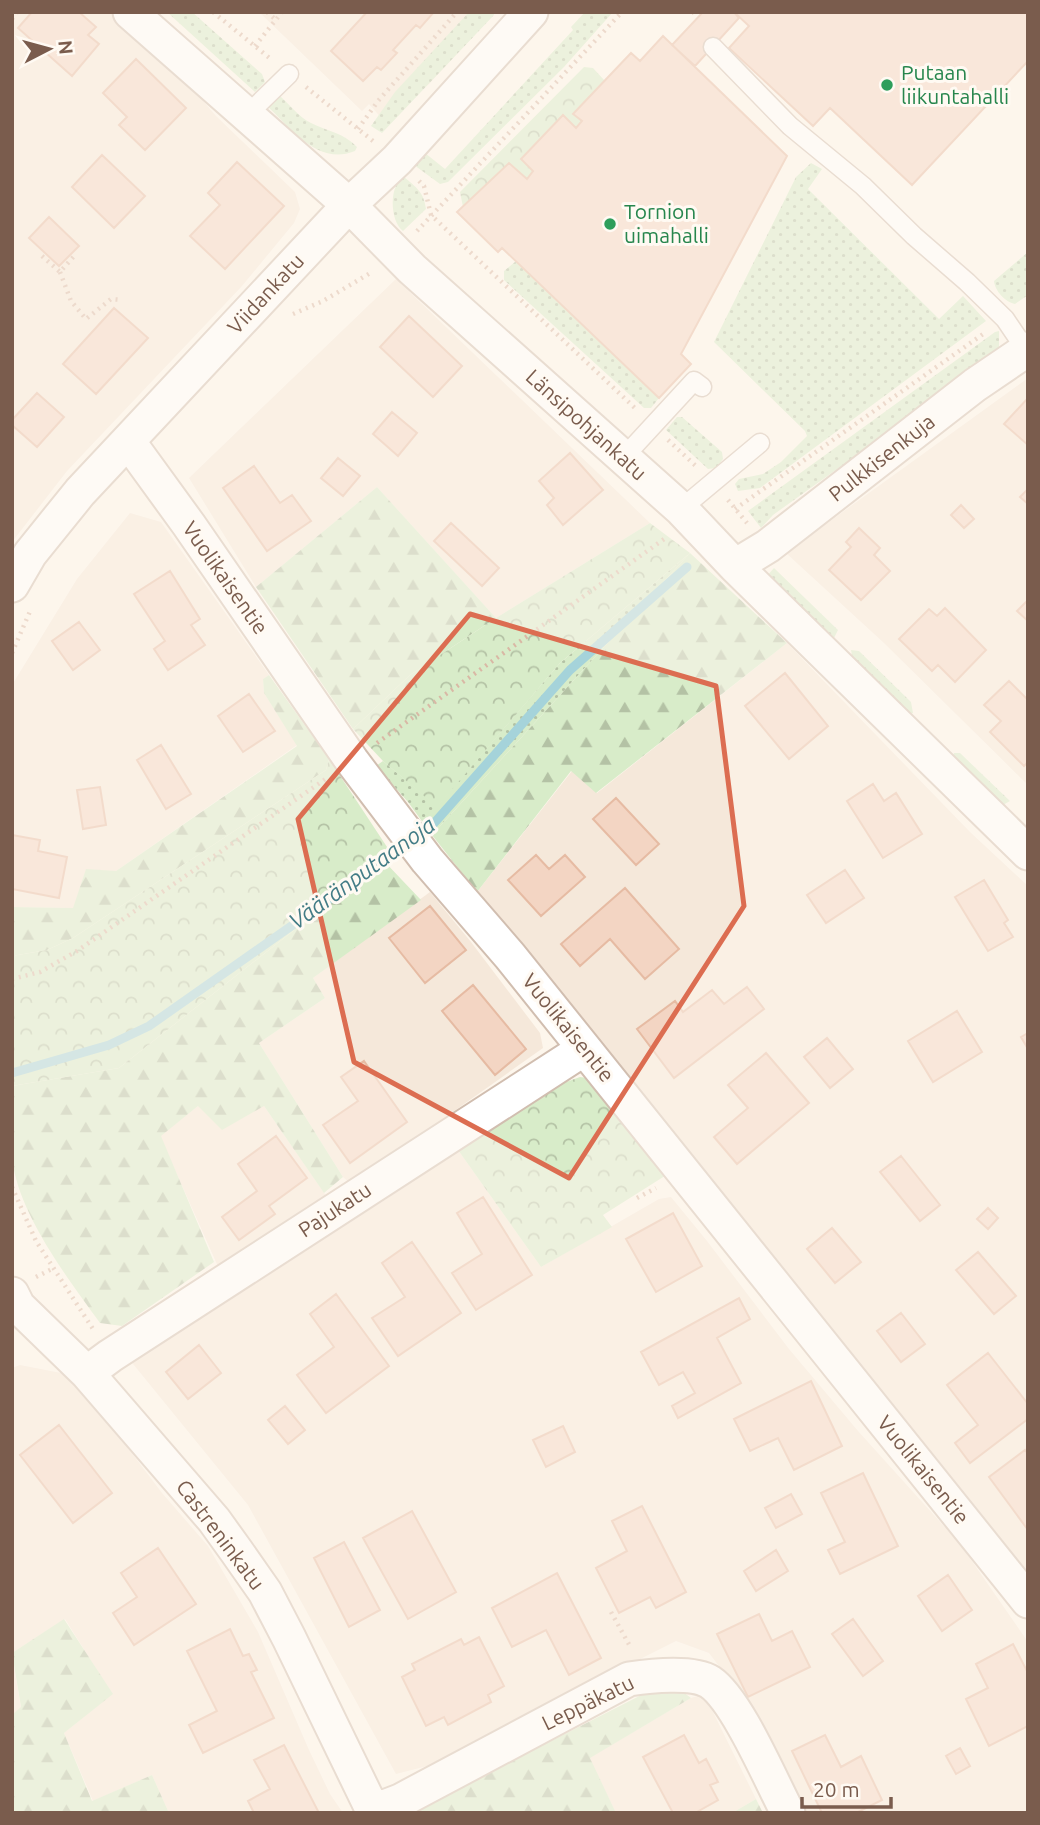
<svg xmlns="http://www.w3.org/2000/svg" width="1040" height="1825" font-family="Ubuntu,sans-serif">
<defs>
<pattern id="grass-dots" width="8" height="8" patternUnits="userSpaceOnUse" patternTransform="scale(1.75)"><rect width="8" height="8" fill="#d8ecc9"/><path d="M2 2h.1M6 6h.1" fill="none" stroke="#b4c2a5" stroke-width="1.8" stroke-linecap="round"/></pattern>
<pattern id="forest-firs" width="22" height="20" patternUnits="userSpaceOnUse" patternTransform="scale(1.75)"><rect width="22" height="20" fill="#d8ecc9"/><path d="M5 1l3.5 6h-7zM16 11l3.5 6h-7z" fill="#b4c2a5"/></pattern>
<pattern id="park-crowns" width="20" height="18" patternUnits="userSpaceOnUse" patternTransform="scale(1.75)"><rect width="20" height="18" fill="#d8ecc9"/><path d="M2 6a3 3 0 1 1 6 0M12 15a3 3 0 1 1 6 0" fill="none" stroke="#b4c2a5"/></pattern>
</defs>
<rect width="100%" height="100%" fill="#fdf6ec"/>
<path fill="#f5e8da" d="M12 12H109L180 74 216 116 295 192 300 209 294 223 242 286 67 471 12 542Z
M259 12H496L429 84 384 121 369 104 362 111Z
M396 279 650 523 496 618 377 487 256 587 189 478Z
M1028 378V785L884 643 786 553Z
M130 513 161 522 269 675 263 679 264 693 297 745 116 871 73 908 12 907V685L77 579Z
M787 643 970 832 1028 886V1582L728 1211 477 892 572 771 597 793Z
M430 892 471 942 540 1033 543 1048 351 1184 343 1177 259 1043 325 998 313 978Z
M198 1106H264L329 1200 220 1271 160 1136Z
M458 1150 541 1267 659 1199 671 1197 707 1241 789 1349 858 1431 960 1544 1028 1642V1813H804L735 1687 709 1653 676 1641 427 1766 396 1774 248 1505 129 1359 385 1200Z
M20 1365 61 1373 96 1406 162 1493 208 1546 258 1632 309 1750 330 1794 343 1813H169L152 1775 93 1801 64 1733 112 1694 65 1619 12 1653V1368Z
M12 1655 21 1708 12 1715Z
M704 1694 756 1799 732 1813H616L589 1758 691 1698Z"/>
<path fill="url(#grass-dots)" d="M167 12H192L262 74 265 82 255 92Z
M469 12H493L494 15 382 133 371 126 395 92Z
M585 12H613L564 67 448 182 440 184 414 165 425 153 445 169 573 30 571 27Z
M280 96C289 104 299 117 311 123 327 131 344 133 357 147L355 151C318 166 292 129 268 107Z
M811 163 822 169 808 189 939 319 963 296 986 321 760 488 738 491 735 484 739 479 763 474 781 462 807 436 805 431 714 342 796 177Z
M404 177C416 187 424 192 426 209L403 231C392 223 390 198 396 186 398 183 401 180 404 177Z
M1028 252V295L1015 304C1005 302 995 291 994 281Z
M516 261 659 398 651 408H644L504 280V271Z
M999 331V353L773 515 761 528 748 511 995 332Z
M677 417H682L722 452 723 459 716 468 708 469 666 430Z
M690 553 432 835 408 802 376 766 383 761 437 806 560 663Z
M774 568 838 630 834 638 766 577Z
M851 650 859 651 911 702 913 713 909 714 853 660Z
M954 753H960L1010 801 1003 805 953 756Z"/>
<path fill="url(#forest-firs)" d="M377 487 496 618 410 675 353 729 256 587Z
M690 553 787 643 596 793 571 771 477 892 432 835Z
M269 675 329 759 326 770 73 938 47 950 12 956V907L73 908 86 869 116 871 297 746 264 693 263 679Z
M383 860 421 900 313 978 325 998 259 1043 343 1177 324 1193 264 1106 222 1130 198 1106 161 1136 214 1262 122 1326 100 1323C68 1279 17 1212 12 1157 10 1134 12 1109 12 1086L119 1068Z
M64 1619 113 1694 64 1733 92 1801 152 1775 169 1813H12V1715L21 1707 12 1653Z
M659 1686 679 1689 691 1698 590 1758 616 1813H417L416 1810Z
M756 1799 763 1813H732Z"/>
<path fill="url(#park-crowns)" d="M584 67 593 68 605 81 573 113 582 121 576 128 563 115 521 158 533 171 527 179 463 207 460 192Z
M650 523 690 553 560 663 437 807 383 761 353 729 410 675 496 618Z
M329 759 389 850 383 860 119 1068 12 1086V956L47 950 73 938 326 770Z
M580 1077 594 1079 668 1174 603 1215 612 1227 541 1267 458 1150 555 1086Z"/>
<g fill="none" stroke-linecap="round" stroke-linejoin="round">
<path stroke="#a5d3da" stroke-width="9" d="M12 1073 109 1045 149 1026 428 830 570 670 687 567"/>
</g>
<path fill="#f3d5c3" stroke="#e6bba3" stroke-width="2" d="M32 12H79L96 27 88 35 99 44 72 76 18 28Z
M367 12H434L420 28 416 25 393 50 397 53 381 70 377 67 363 81 331 51Z
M703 12H734L739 18 695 66 672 45Z
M734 12H1028V61L912 185 830 108 813 126 729 48 749 26Z
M663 36 787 156 681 354 691 364 659 398 502 248 498 252 457 212 509 163 527 179 533 171 521 159 563 115 576 128 582 121 573 114 631 53 640 61Z
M136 59 186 108 145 150 119 125 127 117 103 93Z
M102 155 145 196 114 228 72 187Z
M237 162 284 206 225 269 190 236 220 205 208 193Z
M49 217 79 246 59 266 29 238Z
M114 308 148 338 96 394 63 364Z
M409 316 462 366 433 397 380 347Z
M37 393 64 417 37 447 12 425V420Z
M1028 398V445L1004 424Z
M392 412 417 433 398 456 373 434Z
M570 453 603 490 563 525 547 505 554 498 539 481Z
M338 458 360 476 343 496 321 478Z
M254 466 280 503 292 495 311 521 267 551 223 488Z
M1028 489V504L1020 497Z
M961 505 974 519 964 528 951 515Z
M451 523 499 568 482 586 434 541Z
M859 528 880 548 874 555 890 571 861 600 829 570 851 547 846 542Z
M170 571 200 619 191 625 205 645 168 670 154 649 165 641 134 594Z
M1028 600V621L1017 611Z
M945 608 986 650 955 682 938 665 932 671 899 639 929 609 937 616Z
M79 622 100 650 73 670 52 641Z
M785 673 828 726 789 759 745 706Z
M1009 681 1028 700V762L1024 766 990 732 1001 721 984 705Z
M249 694 275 731 243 752 218 716Z
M161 745 191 794 166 809 137 760Z
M873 784 884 801 896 793 922 834 883 858 847 801Z
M100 787 106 825 83 829 77 790Z
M616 798 659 844 636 865 593 819Z
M12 835 40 840 38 851 67 857 59 898 12 889Z
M536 855 549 869 565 855 585 877 541 916 508 880Z
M845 870 864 898 826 923 807 895Z
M984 880 1008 920 1004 923 1013 937 988 951 955 897Z
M625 888 679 949 645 979 610 939 580 966 561 944Z
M430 906 466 950 425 983 389 938Z
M473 985 526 1049 495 1075 442 1011Z
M747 987 764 1009 674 1078 637 1029 675 1001 683 1012 712 990 724 1004Z
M957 1011 982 1052 933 1082 908 1041Z
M1028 1033V1049L1021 1037Z
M827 1038 853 1069 830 1088 804 1057Z
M766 1053 809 1103 737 1164 714 1137 748 1108 728 1085Z
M364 1061 407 1122 350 1163 323 1125 358 1101 341 1077Z
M276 1136 307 1178 269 1206 275 1214 239 1240 222 1217 257 1191 238 1164Z
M901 1156 940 1205 920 1221 880 1172Z
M483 1197 532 1275 476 1310 452 1273 482 1254 457 1213Z
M988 1208 998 1218 988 1229 977 1219Z
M673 1213 702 1266 656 1292 626 1239Z
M832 1228 861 1262 835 1283 807 1249Z
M412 1242 461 1313 398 1356 372 1318 405 1297 382 1263Z
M978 1252 1016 1296 994 1314 956 1270Z
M336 1294 389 1366 326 1413 297 1375 334 1347 310 1314Z
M739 1298 750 1319 717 1338 741 1383 678 1418 672 1406 695 1393 683 1372 659 1385 641 1352Z
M901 1313 925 1344 901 1362 877 1331Z
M199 1345 221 1373 188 1399 166 1372Z
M988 1353 1028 1404V1419L970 1463 955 1443 978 1425 947 1385Z
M811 1381 842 1446 794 1470 778 1438 750 1451 734 1419Z
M285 1406 305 1430 288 1444 268 1420Z
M59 1425 112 1493 73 1523 20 1455Z
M563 1426 575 1452 546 1467 533 1440Z
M1025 1450 1028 1454V1530L989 1477Z
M863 1473 898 1546 840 1574 828 1550 845 1542 821 1493Z
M791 1494 802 1514 776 1528 765 1508Z
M642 1506 686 1592 656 1608 650 1597 619 1613 596 1568 627 1551 612 1521Z
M412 1511 456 1592 408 1619 363 1538Z
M344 1542 380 1610 349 1627 314 1558Z
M158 1548 196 1604 134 1645 113 1613 137 1597 121 1573Z
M776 1550 788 1571 756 1591 744 1571Z
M557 1573 601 1658 569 1675 546 1630 512 1647 492 1608Z
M948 1575 972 1610 942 1631 918 1596Z
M759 1614 772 1641 792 1631 810 1667 748 1697 717 1634Z
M853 1619 883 1661 863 1676 832 1634Z
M230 1629 243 1656 249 1654 257 1670 251 1672 274 1718 203 1753 189 1725 217 1711 187 1651Z
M479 1637 504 1686 488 1695 491 1702 448 1725 444 1717 426 1726 402 1677 415 1670 412 1664 461 1639 464 1645Z
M1013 1644 1028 1673V1726L989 1746 966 1699 988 1688 976 1664Z
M684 1735 699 1763 706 1759 718 1782 710 1785 718 1800 695 1813H673L643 1757Z
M825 1735 841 1767 861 1756 882 1800 856 1813H822L792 1751Z
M284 1745 319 1813H254L248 1801 270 1789 254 1760Z
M960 1748 970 1766 956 1774 946 1756Z"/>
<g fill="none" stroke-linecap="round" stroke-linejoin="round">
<g stroke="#d1beb0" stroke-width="21">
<path id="lane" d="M713 47 790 126 863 186 914 236 967 282 1005 319 1026 350
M246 116 289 74
M623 458 694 381 702 387
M681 509 760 443"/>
</g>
<g stroke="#d1beb0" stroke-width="37">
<path id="street" d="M130 12 349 205 412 269 681 509 735 566 1028 853
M128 441 189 525 352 761 427 860 510 956 1028 1601
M735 566 768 546 975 385 1028 349
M12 585 30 554 80 492 349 205 397 160 531 12
M12 1294 18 1306 87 1373 214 1520 237 1552 265 1592 289 1638 374 1813
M87 1373 110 1356 584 1049
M374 1811 400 1801 629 1679C649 1676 693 1671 710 1682 737 1700 771 1781 788 1813"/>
</g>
<path stroke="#d9b8a5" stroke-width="4.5" stroke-dasharray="2 5" stroke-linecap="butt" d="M213 12 272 60
M267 12 276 20
M693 12 698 18
M12 19 17 12
M255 46 282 12
M306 87 373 141
M358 129 378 101 457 12
M419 181 424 186 431 215 637 410
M417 231 622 12
M42 256 60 272 76 254
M60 272 71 301 86 319 111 299 122 300
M293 314 323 301 372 272
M668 440 698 468
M728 500 747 523
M735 509 986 332
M12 653 31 609
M377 743 667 537
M12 979 40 972 77 951 327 778
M12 1187 36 1241 93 1329
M637 1198 656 1188
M36 1277 54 1268
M611 1612 631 1648"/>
<use href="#lane" stroke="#fff" stroke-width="18"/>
<use href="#street" stroke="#fff" stroke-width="33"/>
</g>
<path d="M0 0H1040V1825H0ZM470 614 716 686 744 906 569 1178 354 1062 298 819Z" fill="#fdf6ec" fill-opacity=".55" fill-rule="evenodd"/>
<path fill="none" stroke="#dc6d51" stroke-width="5" stroke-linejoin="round" d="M470 614 716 686 744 906 569 1178 354 1062 298 819Z"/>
<g fill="#2e9e5b" stroke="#fffaf3" stroke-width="2.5">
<circle cx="887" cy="85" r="7"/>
<circle cx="610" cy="224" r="7"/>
</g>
<g text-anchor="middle" stroke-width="6" stroke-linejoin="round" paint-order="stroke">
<g font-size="21" fill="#27864d" stroke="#fffaf3" text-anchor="start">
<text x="901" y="80">Putaan<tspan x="901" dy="24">liikuntahalli</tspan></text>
<text x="624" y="219">Tornion<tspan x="624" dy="24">uimahalli</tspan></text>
</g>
<g font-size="21" fill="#7a5c4d" stroke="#fffaf3">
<text transform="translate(266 294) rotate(-47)" y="7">Viidankatu</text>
<text transform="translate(586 425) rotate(42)" y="7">Länsipohjankatu</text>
<text transform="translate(882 458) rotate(-38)" y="7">Pulkkisenkuja</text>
<text transform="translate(225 578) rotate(55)" y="7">Vuolikaisentie</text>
<text transform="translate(568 1028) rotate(51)" y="7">Vuolikaisentie</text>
<text transform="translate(335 1210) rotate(-33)" y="7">Pajukatu</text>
<text transform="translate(923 1470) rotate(51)" y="7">Vuolikaisentie</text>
<text transform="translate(220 1535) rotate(53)" y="7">Castreninkatu</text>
<text transform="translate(588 1703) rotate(-26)" y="7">Leppäkatu</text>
</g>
<g font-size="23" font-style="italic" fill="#437c86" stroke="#fffaf3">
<text transform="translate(362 873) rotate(-36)" y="8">Vääränputaanoja</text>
</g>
</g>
<rect width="1040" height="1825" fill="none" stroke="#7a5c4d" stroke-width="28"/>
<g transform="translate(49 49) rotate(84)" stroke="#fffaf3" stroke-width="5" paint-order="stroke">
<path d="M0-5L12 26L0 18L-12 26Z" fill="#7a5c4d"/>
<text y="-10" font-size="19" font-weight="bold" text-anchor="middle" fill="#7a5c4d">N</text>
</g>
<path d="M802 1797v10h89v-10" fill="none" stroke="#7a5c4d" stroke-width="3.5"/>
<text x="813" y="1797" font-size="21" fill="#7a5c4d" stroke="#fffaf3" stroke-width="5" paint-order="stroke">20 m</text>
</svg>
